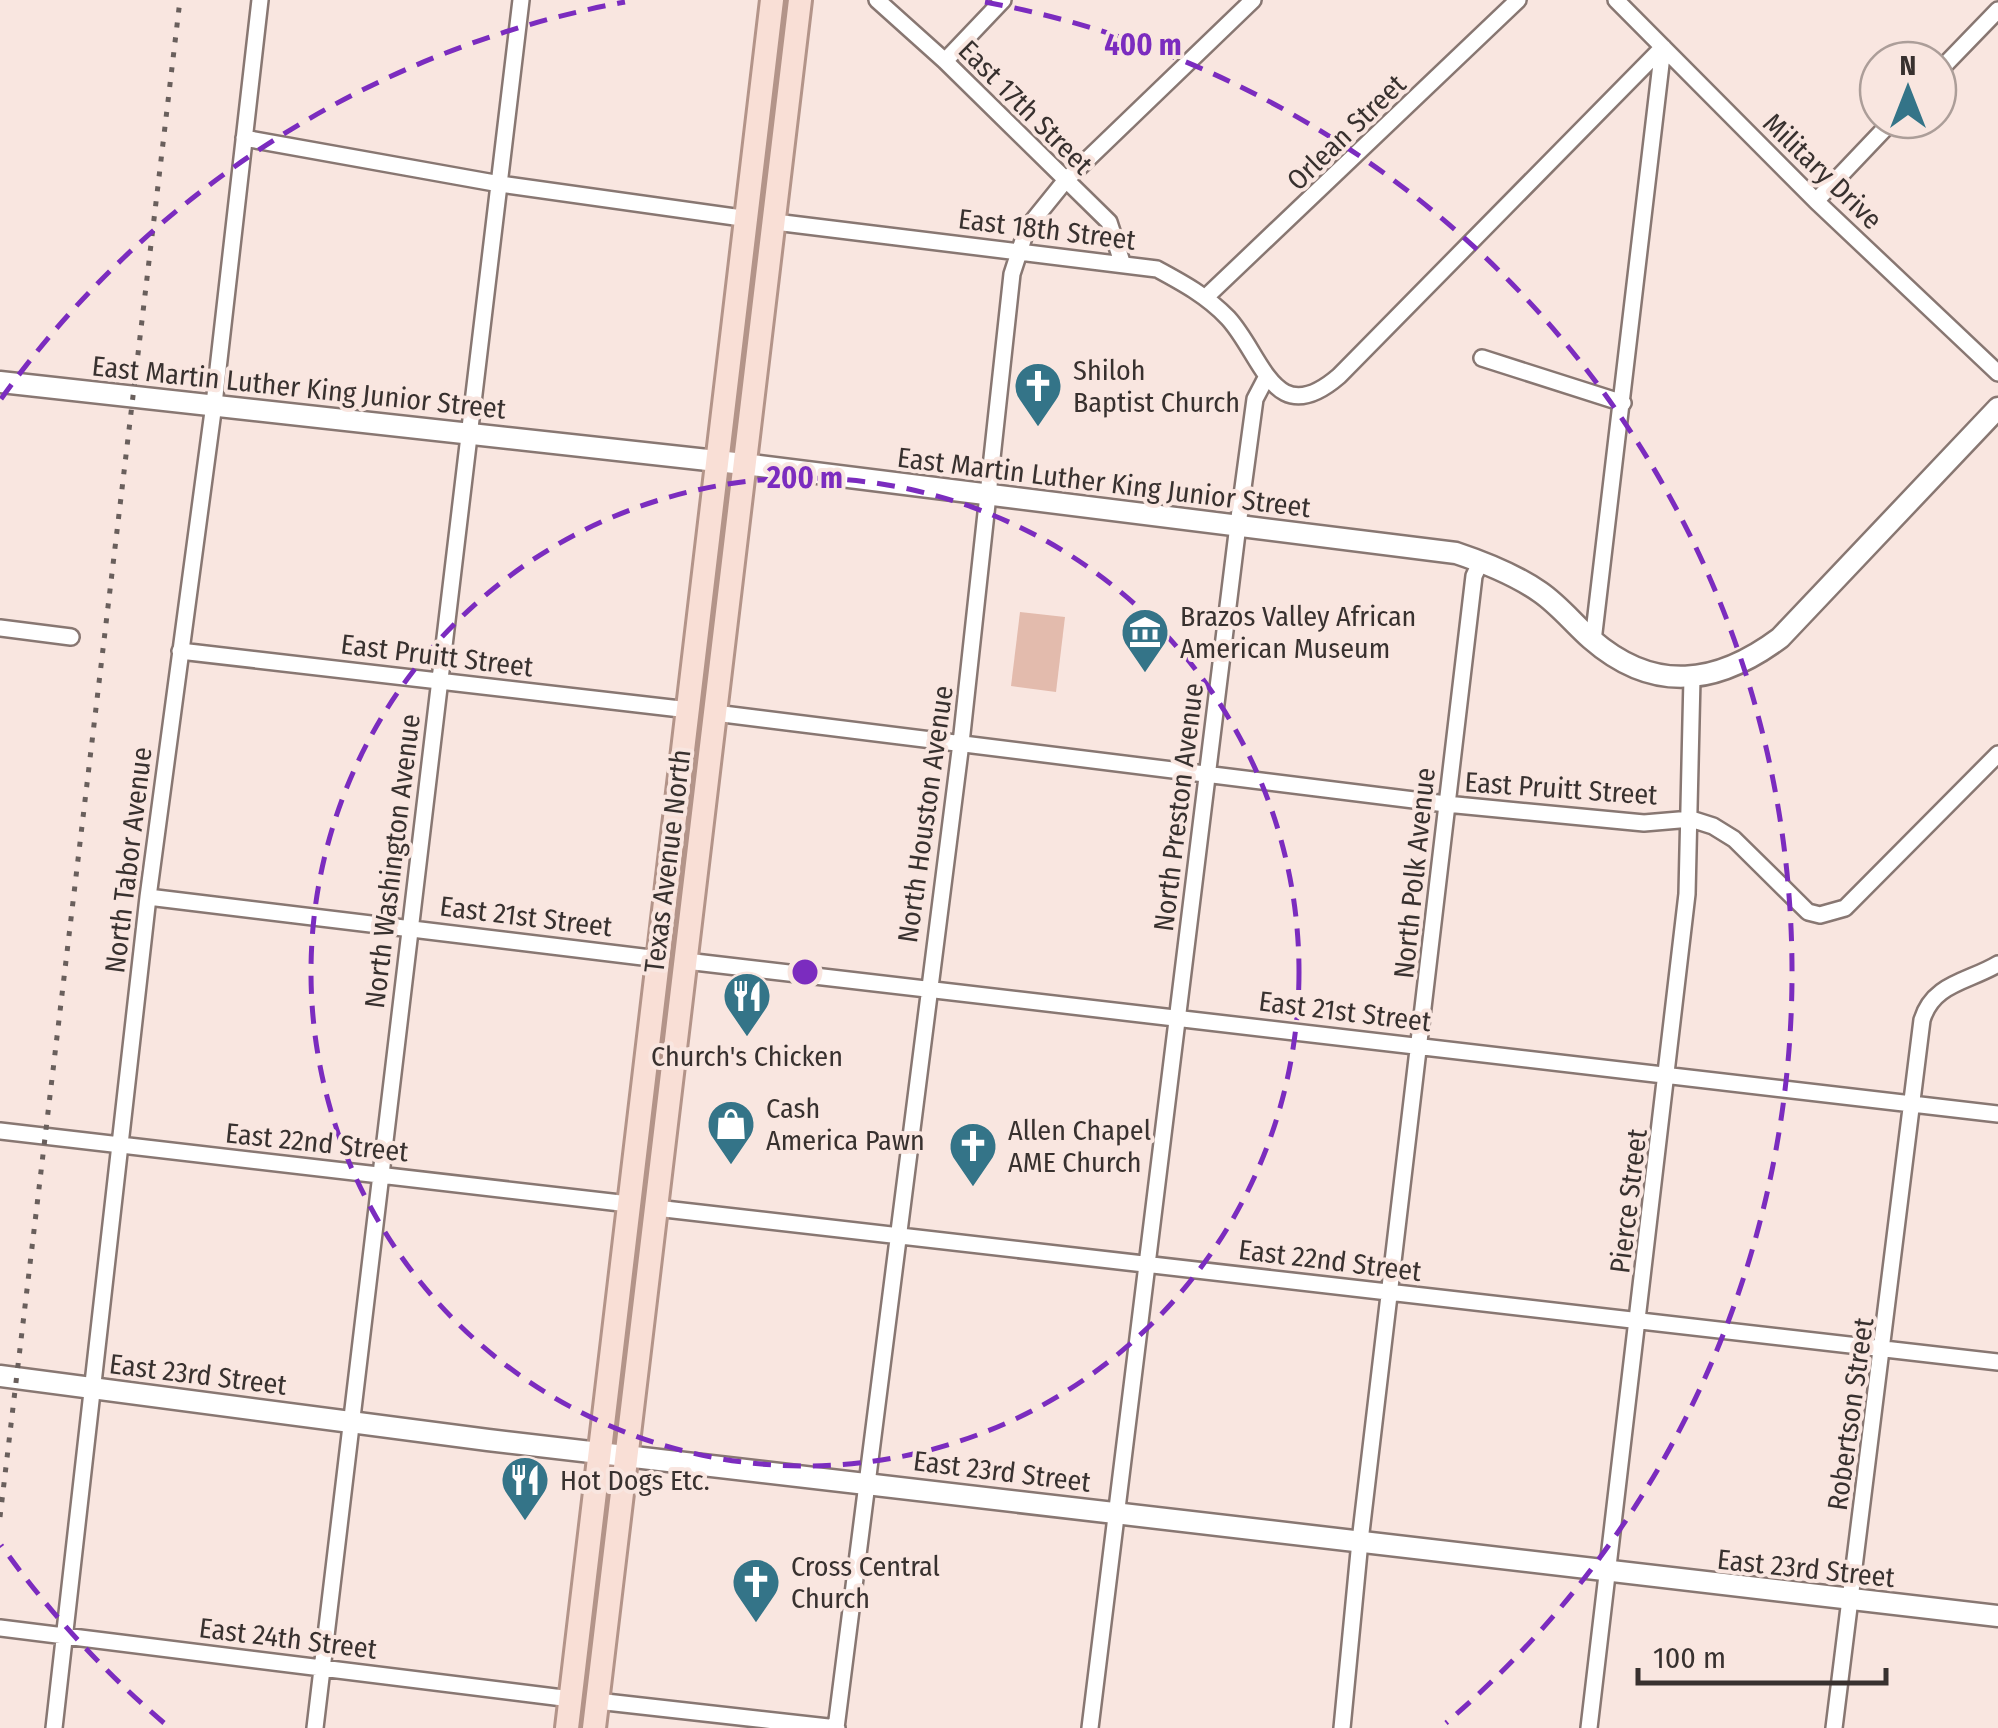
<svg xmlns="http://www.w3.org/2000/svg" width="1998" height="1728" font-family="'Fira Sans Condensed',sans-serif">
<rect width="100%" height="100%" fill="#f9e6e0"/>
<path fill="#e3bbad" d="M1020 612 1065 617 1056 692 1011 686Z"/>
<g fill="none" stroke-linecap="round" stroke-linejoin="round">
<g stroke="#887772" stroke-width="20">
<path id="street" d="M877 0 945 61 1109 222 1122 262
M1616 0 1816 201 1998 373
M945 61 1003 0
M1938 72 1998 10
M244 138 500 184 749 219
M1816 201 1893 120
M775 222 1157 269C1183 283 1207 296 1228 318 1263 356 1274 432 1339 376L1663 47
M1206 297 1518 0
M1482 358 1623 403
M0 628 71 637
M1593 641 1663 47
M180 651 689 710
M715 713 1446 804 1644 823 1691 819 1713 826 1734 839 1808 912 1820 915 1845 908 1998 754
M148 897 659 959
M686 961 1998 1114
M0 1131 629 1204
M656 1208 1998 1362
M0 1628 571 1699
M597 1701 837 1728
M54 1728 148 897 214 404 260 0
M315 1728 521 0
M836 1728 961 743 1012 274 1027 228 1065 181 1253 0
M1090 1728 1238 525 1255 399 1266 378
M1342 1728 1360 1541 1474 576 1481 561
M1589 1728 1687 894 1692 678
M1834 1728 1922 1020C1933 983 1968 982 1998 964"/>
</g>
<g stroke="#887772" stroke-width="25">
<path id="secondary" d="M0 382 744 464 1456 553C1486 563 1514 574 1540 592 1559 605 1574 624 1591 639 1654 694 1717 685 1780 638L1998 408
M0 1376 488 1440 1998 1616"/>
</g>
<g stroke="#b39489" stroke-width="28">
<path id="primary" d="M567 1728 772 0
M594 1728 800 0"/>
</g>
<use href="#street" stroke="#fff" stroke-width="15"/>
<use href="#secondary" stroke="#fff" stroke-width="20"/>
<use href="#primary" stroke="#f9dfd6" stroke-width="22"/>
<path stroke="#695f5c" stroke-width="5" stroke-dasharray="5 10" stroke-linecap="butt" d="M0 1517 180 0"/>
</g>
<g fill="none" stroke="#7b2cbf" stroke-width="5" stroke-dasharray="18 12">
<circle cx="805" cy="972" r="494"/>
<path d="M164 1723A987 987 0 0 1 1 1545M1 399A987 987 0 0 1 625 2M985 2A987 987 0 0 1 1446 1723"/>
</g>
<defs>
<g id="church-pin" transform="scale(2.5)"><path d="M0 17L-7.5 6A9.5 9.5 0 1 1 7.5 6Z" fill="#347488" stroke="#f9e6e0"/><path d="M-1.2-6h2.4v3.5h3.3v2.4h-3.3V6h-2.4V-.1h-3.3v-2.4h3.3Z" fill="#fff"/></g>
<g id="museum-pin" transform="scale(2.5)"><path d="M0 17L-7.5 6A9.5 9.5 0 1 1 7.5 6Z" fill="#347488" stroke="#f9e6e0"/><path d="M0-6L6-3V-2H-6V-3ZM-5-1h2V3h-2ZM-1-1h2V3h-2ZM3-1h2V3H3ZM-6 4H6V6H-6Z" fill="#fff"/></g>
<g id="restaurant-pin" transform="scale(2.5)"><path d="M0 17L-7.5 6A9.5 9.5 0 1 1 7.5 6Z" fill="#347488" stroke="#f9e6e0"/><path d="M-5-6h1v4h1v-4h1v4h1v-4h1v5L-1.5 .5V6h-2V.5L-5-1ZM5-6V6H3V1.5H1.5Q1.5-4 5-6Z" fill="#fff"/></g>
<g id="shop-pin" transform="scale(2.5)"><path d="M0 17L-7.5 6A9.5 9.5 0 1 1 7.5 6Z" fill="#347488" stroke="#f9e6e0"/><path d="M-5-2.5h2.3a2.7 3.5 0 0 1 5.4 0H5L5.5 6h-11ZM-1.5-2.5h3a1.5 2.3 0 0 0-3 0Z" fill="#fff"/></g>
</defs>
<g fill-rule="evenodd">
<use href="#church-pin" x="1038" y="386"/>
<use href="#museum-pin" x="1145" y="632"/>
<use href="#restaurant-pin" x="747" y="996"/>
<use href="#shop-pin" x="731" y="1124"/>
<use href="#church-pin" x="973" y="1146"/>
<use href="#restaurant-pin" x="525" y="1480"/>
<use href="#church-pin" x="756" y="1582"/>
</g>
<g text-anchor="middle" stroke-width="8" stroke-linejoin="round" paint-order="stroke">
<g font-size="28" fill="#38312f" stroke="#f9e6e0">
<text transform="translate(1026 107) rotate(45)" y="10">East 17th Street</text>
<text transform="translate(1346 132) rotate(-44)" y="10">Orlean Street</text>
<text transform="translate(1823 171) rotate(44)" y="10">Military Drive</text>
<text transform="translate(1047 229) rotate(7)" y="10">East 18th Street</text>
<text transform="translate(299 387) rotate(6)" y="10">East Martin Luther King Junior Street</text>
<text transform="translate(1104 482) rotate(7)" y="10">East Martin Luther King Junior Street</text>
<text transform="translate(437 655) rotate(7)" y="10">East Pruitt Street</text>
<text transform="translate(1561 788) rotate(4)" y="10">East Pruitt Street</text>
<text transform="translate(1178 807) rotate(-83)" y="10">North Preston Avenue</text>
<text transform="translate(925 814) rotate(-82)" y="10">North Houston Avenue</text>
<text transform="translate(128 860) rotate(-83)" y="10">North Tabor Avenue</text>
<text transform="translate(392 861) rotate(-83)" y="10">North Washington Avenue</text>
<text transform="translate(667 861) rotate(-83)" y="10">Texas Avenue North</text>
<text transform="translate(1414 873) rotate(-84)" y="10">North Polk Avenue</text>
<text transform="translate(526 916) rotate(7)" y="10">East 21st Street</text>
<text transform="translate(1345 1011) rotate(7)" y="10">East 21st Street</text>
<text transform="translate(317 1142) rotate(6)" y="10">East 22nd Street</text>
<text transform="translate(1628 1201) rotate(-83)" y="10">Pierce Street</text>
<text transform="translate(1330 1260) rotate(7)" y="10">East 22nd Street</text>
<text transform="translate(198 1374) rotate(7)" y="10">East 23rd Street</text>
<text transform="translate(1850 1414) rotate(-82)" y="10">Robertson Street</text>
<text transform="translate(1002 1471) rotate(7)" y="10">East 23rd Street</text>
<text transform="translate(1806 1568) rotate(6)" y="10">East 23rd Street</text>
<text transform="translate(288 1638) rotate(7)" y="10">East 24th Street</text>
</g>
<g font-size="28" fill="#38312f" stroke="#f9e6e0" text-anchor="start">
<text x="1073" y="380">Shiloh<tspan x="1073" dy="32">Baptist Church</tspan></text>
<text x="1180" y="626">Brazos Valley African<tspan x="1180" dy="32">American Museum</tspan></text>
<text x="747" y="1066" text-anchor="middle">Church's Chicken</text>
<text x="766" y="1118">Cash<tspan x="766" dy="32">America Pawn</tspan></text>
<text x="1008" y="1140">Allen Chapel<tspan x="1008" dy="32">AME Church</tspan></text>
<text x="560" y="1490">Hot Dogs Etc.</text>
<text x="791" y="1576">Cross Central<tspan x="791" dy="32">Church</tspan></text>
</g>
</g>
<circle cx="805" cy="972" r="15" fill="#7b2cbf" stroke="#f9e6e0" stroke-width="5"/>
<g font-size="30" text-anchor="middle" font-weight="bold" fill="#7b2cbf" stroke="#f9e6e0" stroke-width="8" stroke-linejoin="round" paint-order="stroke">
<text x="1143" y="55">400 m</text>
<text x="805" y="488">200 m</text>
</g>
<g transform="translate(1908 90)"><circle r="48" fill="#f9e6e0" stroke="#ac9e99" stroke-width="2.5"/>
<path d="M0-8L18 38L0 25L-18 38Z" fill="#347488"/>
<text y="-15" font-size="28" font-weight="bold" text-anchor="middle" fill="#38312f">N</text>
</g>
<path d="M1638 1668v15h248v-15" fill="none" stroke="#38312f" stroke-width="5"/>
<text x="1653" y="1668" font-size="30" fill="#38312f" stroke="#f9e6e0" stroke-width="8" paint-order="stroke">100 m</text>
</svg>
